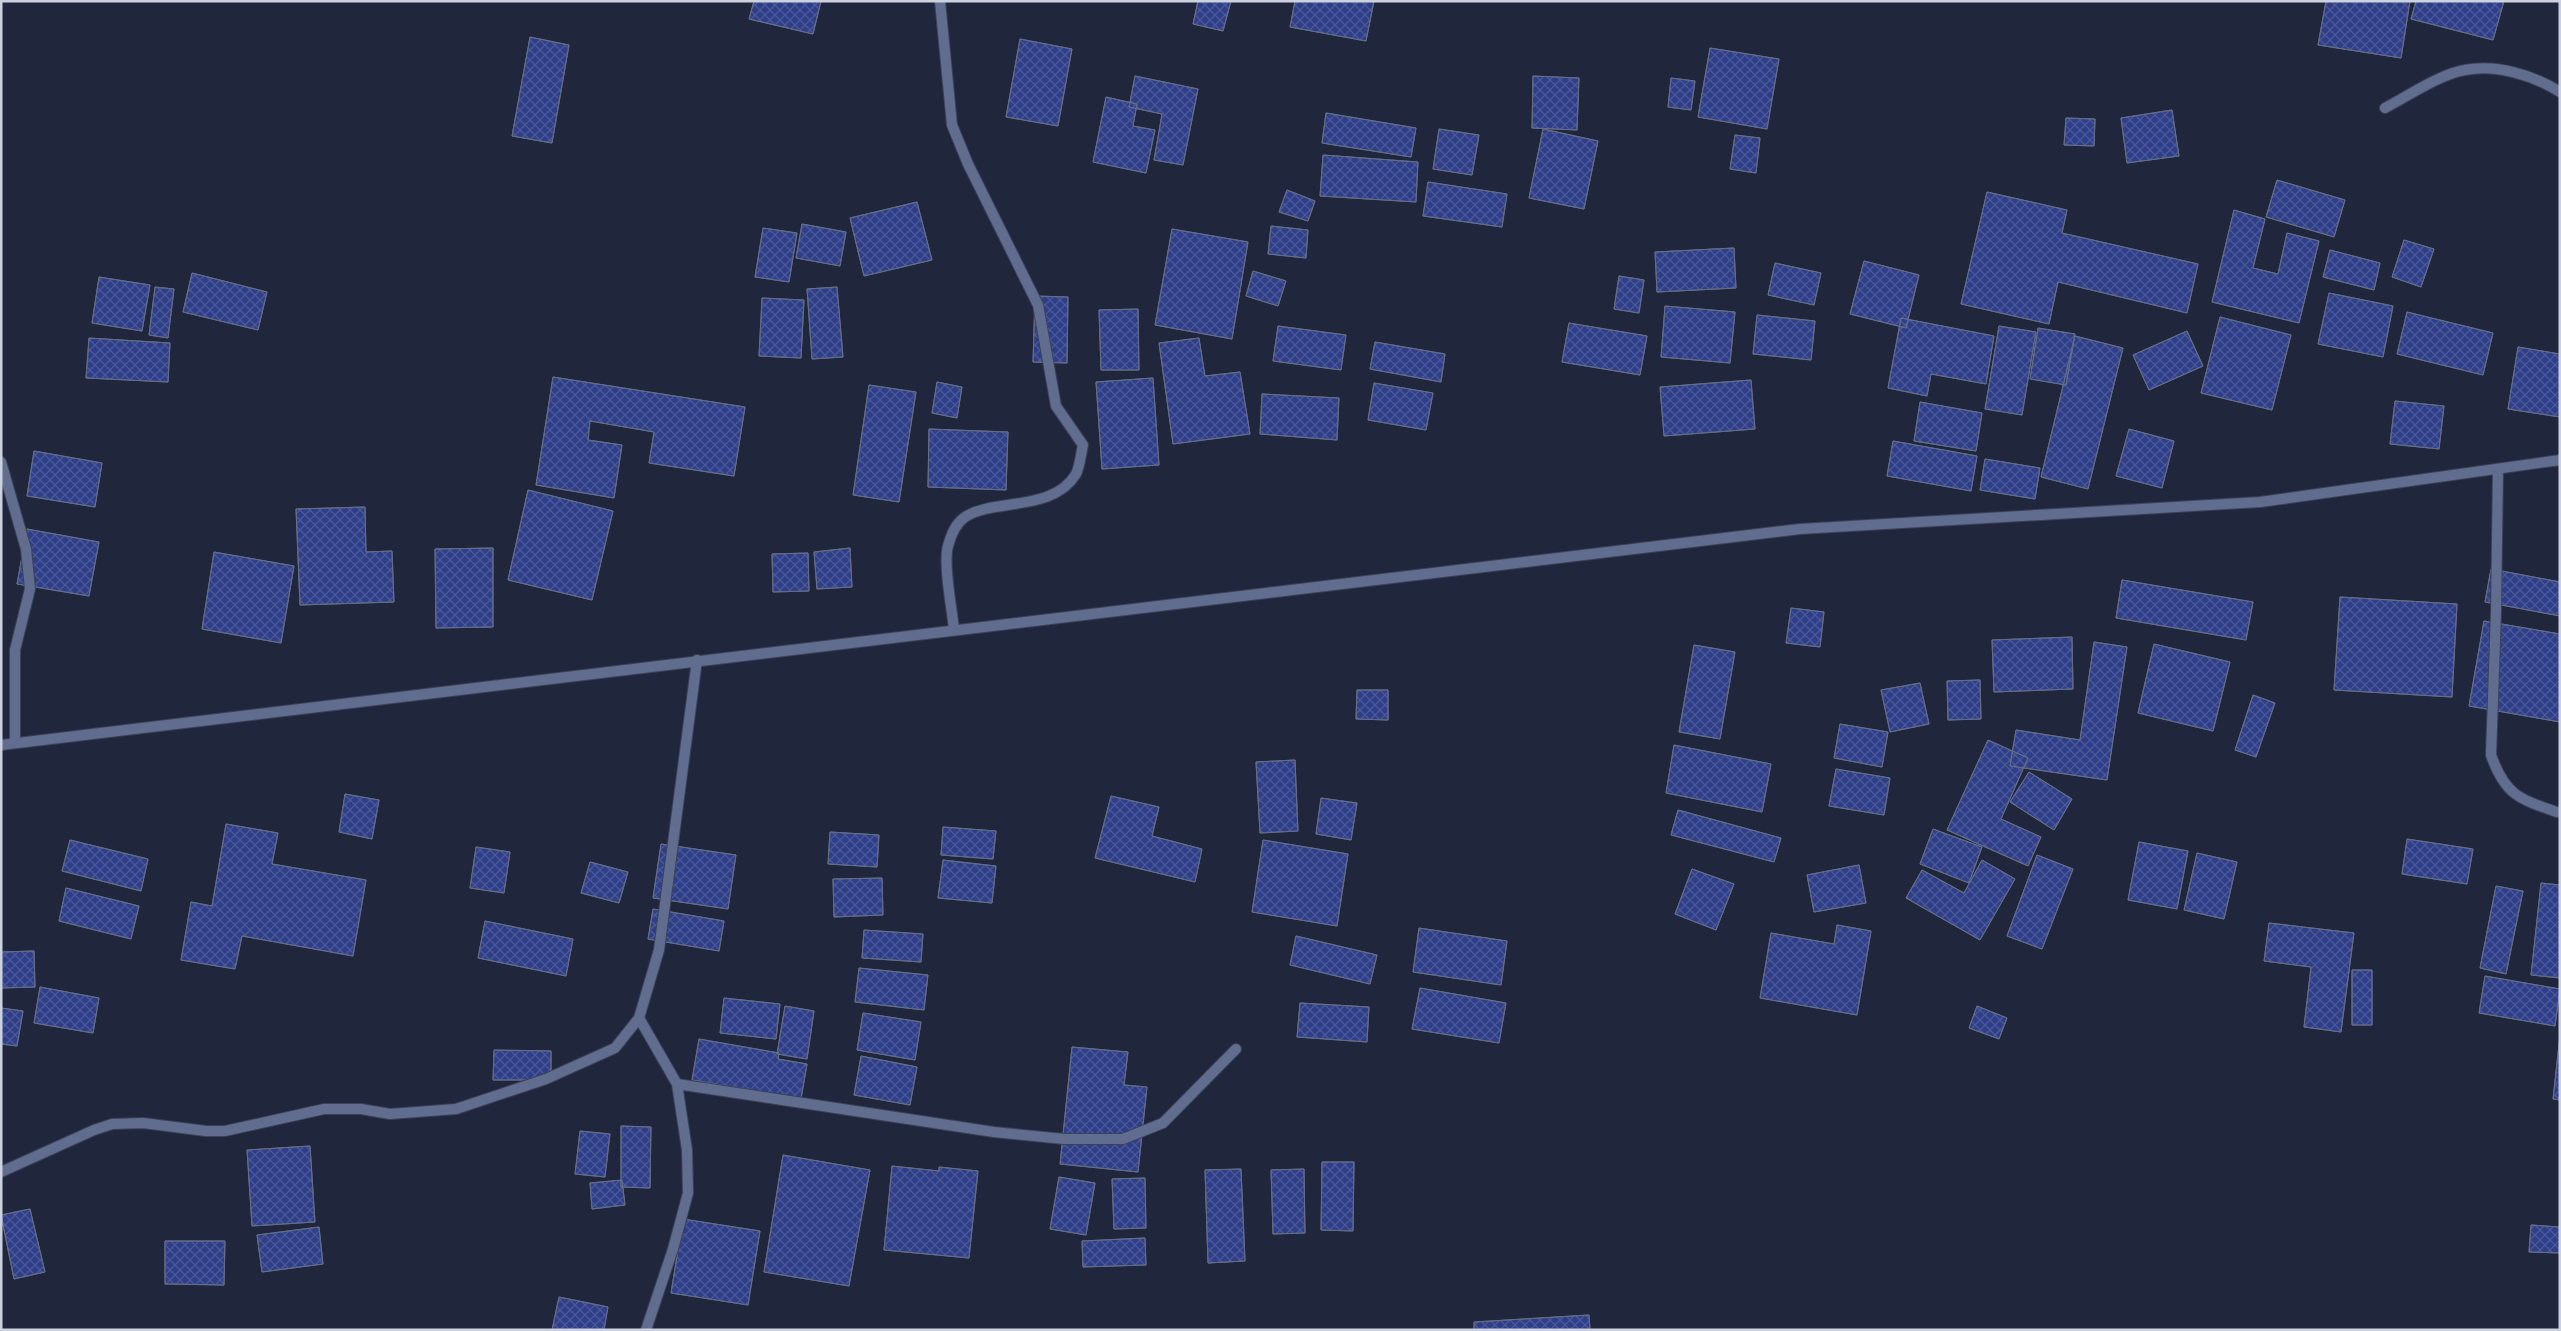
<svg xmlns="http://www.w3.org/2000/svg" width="2561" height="1331" font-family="'IBM Plex Serif',serif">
<defs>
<pattern id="building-cross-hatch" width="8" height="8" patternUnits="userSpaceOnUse" patternTransform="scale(1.25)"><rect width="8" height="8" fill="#2e3e88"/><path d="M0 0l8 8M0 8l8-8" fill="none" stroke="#4b5998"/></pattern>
</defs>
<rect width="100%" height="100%" fill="#20273d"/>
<path fill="url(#building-cross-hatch)" stroke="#646d87" d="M754 1H821L813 34 749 19Z
M754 1H821L813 34 749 19Z
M1198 1H1231L1223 31 1193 24Z
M1198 1H1231L1223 31 1193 24Z
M1295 1H1374L1366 41 1290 27Z
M1295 1H1374L1366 41 1290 27Z
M2326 1H2410L2401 58 2318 45Z
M2326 1H2410L2401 58 2318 45Z
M2416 1H2504L2493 40 2411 19Z
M2416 1H2504L2493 40 2411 19Z
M530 37 569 45 552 143 512 136Z
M530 37 569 45 552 143 512 136Z
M1020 39 1072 49 1058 126 1006 117Z
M1020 39 1072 49 1058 126 1006 117Z
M1710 48 1779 59 1767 129 1698 117Z
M1710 48 1779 59 1767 129 1698 117Z
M1135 76 1198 89 1183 165 1154 160 1162 114 1129 107Z
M1135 76 1198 89 1183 165 1154 160 1162 114 1129 107Z
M1533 76 1579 78 1577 130 1532 128Z
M1533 76 1579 78 1577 130 1532 128Z
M1671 78 1695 81 1691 110 1668 107Z
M1671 78 1695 81 1691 110 1668 107Z
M1106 97 1137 104 1133 126 1155 130 1146 173 1093 162Z
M1106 97 1137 104 1133 126 1155 130 1146 173 1093 162Z
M2172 110 2179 156 2127 163 2121 118Z
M2172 110 2179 156 2127 163 2121 118Z
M1326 113 1416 128 1411 157 1322 143Z
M1326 113 1416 128 1411 157 1322 143Z
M2066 118 2095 119 2094 146 2064 145Z
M2066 118 2095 119 2094 146 2064 145Z
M1439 129 1479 135 1472 175 1433 169Z
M1439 129 1479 135 1472 175 1433 169Z
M1543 129 1598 141 1584 209 1529 198Z
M1543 129 1598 141 1584 209 1529 198Z
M1735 135 1760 138 1756 173 1730 169Z
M1735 135 1760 138 1756 173 1730 169Z
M1323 155 1418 162 1416 202 1320 196Z
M1323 155 1418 162 1416 202 1320 196Z
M2277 180 2345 200 2334 237 2266 217Z
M2277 180 2345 200 2334 237 2266 217Z
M1428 182 1507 194 1502 227 1423 216Z
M1428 182 1507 194 1502 227 1423 216Z
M1287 190 1315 201 1308 221 1279 212Z
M1287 190 1315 201 1308 221 1279 212Z
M1987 192 2067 210 2062 233 2198 264 2187 313 2058 282 2049 324 1961 304Z
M1987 192 2067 210 2062 233 2198 264 2187 313 2058 282 2049 324 1961 304Z
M917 202 932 260 864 276 850 218Z
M917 202 932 260 864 276 850 218Z
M2234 210 2265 219 2253 268 2278 274 2287 233 2319 241 2299 323 2212 302Z
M2234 210 2265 219 2253 268 2278 274 2287 233 2319 241 2299 323 2212 302Z
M802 224 846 232 840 266 796 258Z
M802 224 846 232 840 266 796 258Z
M1271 226 1308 230 1306 258 1268 254Z
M1271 226 1308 230 1306 258 1268 254Z
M763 228 797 233 789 282 755 277Z
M763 228 797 233 789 282 755 277Z
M1172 229 1248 242 1232 339 1155 325Z
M1172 229 1248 242 1232 339 1155 325Z
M2404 240 2434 249 2421 287 2392 277Z
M2404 240 2434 249 2421 287 2392 277Z
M1734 248 1736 288 1657 292 1655 252Z
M1734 248 1736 288 1657 292 1655 252Z
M2330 250 2380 263 2374 290 2323 277Z
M2330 250 2380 263 2374 290 2323 277Z
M1864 261 1919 275 1906 328 1850 314Z
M1864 261 1919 275 1906 328 1850 314Z
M1775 263 1821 273 1814 305 1768 295Z
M1775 263 1821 273 1814 305 1768 295Z
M1253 271 1286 281 1278 306 1246 296Z
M1253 271 1286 281 1278 306 1246 296Z
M192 273 267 292 258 330 183 312Z
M192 273 267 292 258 330 183 312Z
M1619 276 1644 280 1639 313 1614 309Z
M1619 276 1644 280 1639 313 1614 309Z
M99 277 150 285 142 331 92 323Z
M99 277 150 285 142 331 92 323Z
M155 287 174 289 168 338 149 335Z
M155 287 174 289 168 338 149 335Z
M837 287 843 357 812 359 807 289Z
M837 287 843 357 812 359 807 289Z
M2329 293 2393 306 2383 357 2318 344Z
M2329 293 2393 306 2383 357 2318 344Z
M1035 296 1068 297 1067 363 1033 362Z
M1035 296 1068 297 1067 363 1033 362Z
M762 298 804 300 801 358 759 356Z
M762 298 804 300 801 358 759 356Z
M1665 306 1735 312 1730 363 1661 357Z
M1665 306 1735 312 1730 363 1661 357Z
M1138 309 1139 370H1101L1099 310Z
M1138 309 1139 370H1101L1099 310Z
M2407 312 2493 333 2483 375 2397 354Z
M2407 312 2493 333 2483 375 2397 354Z
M1757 315 1815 321 1811 360 1753 354Z
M1757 315 1815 321 1811 360 1753 354Z
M2220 317 2291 335 2272 410 2201 393Z
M2220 317 2291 335 2272 410 2201 393Z
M1901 318 1994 336 1986 384 1931 374 1927 396 1888 388Z
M1901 318 1994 336 1986 384 1931 374 1927 396 1888 388Z
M1569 323 1647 336 1640 375 1562 362Z
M1569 323 1647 336 1640 375 1562 362Z
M1278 326 1346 335 1341 370 1273 361Z
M1278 326 1346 335 1341 370 1273 361Z
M1999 326 2036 332 2022 415 1985 409Z
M1999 326 2036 332 2022 415 1985 409Z
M2038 328 2075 334 2066 385 2030 379Z
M2038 328 2075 334 2066 385 2030 379Z
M2187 331 2203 366 2149 390 2133 355Z
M2187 331 2203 366 2149 390 2133 355Z
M2075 336 2123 348 2088 489 2041 477Z
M2075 336 2123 348 2088 489 2041 477Z
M89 338 170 343 168 382 86 378Z
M89 338 170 343 168 382 86 378Z
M1199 338 1205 376 1240 372 1250 434 1173 444 1159 343Z
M1199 338 1205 376 1240 372 1250 434 1173 444 1159 343Z
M1375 342 1445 354 1441 382 1370 369Z
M1375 342 1445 354 1441 382 1370 369Z
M2518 347 2560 354V417L2508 409Z
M2518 347 2560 354V417L2508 409Z
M553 377 745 407 734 476 649 463 654 432 590 421 588 440 622 445 614 498 536 485Z
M553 377 745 407 734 476 649 463 654 432 590 421 588 440 622 445 614 498 536 485Z
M1153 378 1159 465 1102 469 1096 382Z
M1153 378 1159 465 1102 469 1096 382Z
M1751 380 1755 429 1664 436 1660 387Z
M1751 380 1755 429 1664 436 1660 387Z
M937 382 962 387 957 418 932 413Z
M937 382 962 387 957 418 932 413Z
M1374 383 1433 393 1426 430 1368 420Z
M1374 383 1433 393 1426 430 1368 420Z
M869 385 916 392 899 502 853 495Z
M869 385 916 392 899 502 853 495Z
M1262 394 1339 398 1337 440 1260 434Z
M1262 394 1339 398 1337 440 1260 434Z
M2395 401 2444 406 2439 449 2390 444Z
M2395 401 2444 406 2439 449 2390 444Z
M1920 402 1982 413 1976 451 1914 441Z
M1920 402 1982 413 1976 451 1914 441Z
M929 429 1008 432 1006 490 928 487Z
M929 429 1008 432 1006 490 928 487Z
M2129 429 2174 441 2162 488 2116 476Z
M2129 429 2174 441 2162 488 2116 476Z
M1893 441 1977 456 1971 491 1887 476Z
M1893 441 1977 456 1971 491 1887 476Z
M34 451 102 463 95 507 27 496Z
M34 451 102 463 95 507 27 496Z
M1985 459 2040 468 2035 499 1980 490Z
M1985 459 2040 468 2035 499 1980 490Z
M528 490 613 511 592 600 508 580Z
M528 490 613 511 592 600 508 580Z
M365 507 366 552 392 551 394 602 300 605 296 509Z
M365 507 366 552 392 551 394 602 300 605 296 509Z
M27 529 99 542 89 596 17 584Z
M27 529 99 542 89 596 17 584Z
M493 548V627L436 628 435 549Z
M493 548V627L436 628 435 549Z
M850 548 852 587 817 589 814 552Z
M850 548 852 587 817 589 814 552Z
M214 552 294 566 281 643 202 629Z
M214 552 294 566 281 643 202 629Z
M808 553 809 591 773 592 772 554Z
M808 553 809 591 773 592 772 554Z
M2491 569 2560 582V616L2485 602Z
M2491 569 2560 582V616L2485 602Z
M2122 580 2253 602 2246 640 2116 618Z
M2122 580 2253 602 2246 640 2116 618Z
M2340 597 2457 604 2452 697 2334 690Z
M2340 597 2457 604 2452 697 2334 690Z
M1791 608 1824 612 1820 647 1786 643Z
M1791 608 1824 612 1820 647 1786 643Z
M2484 621 2560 634V722L2469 706Z
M2484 621 2560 634V722L2469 706Z
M2072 637 2073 689 1994 692 1992 640Z
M2072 637 2073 689 1994 692 1992 640Z
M2094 642 2127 647 2107 780 2010 766 2016 730 2080 740Z
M2094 642 2127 647 2107 780 2010 766 2016 730 2080 740Z
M2154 644 2230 662 2213 731 2138 713Z
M2154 644 2230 662 2213 731 2138 713Z
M1694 645 1735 652 1720 739 1679 732Z
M1694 645 1735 652 1720 739 1679 732Z
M1980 680 1981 719 1948 720 1947 681Z
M1980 680 1981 719 1948 720 1947 681Z
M1920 683 1929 724 1890 732 1881 690Z
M1920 683 1929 724 1890 732 1881 690Z
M1357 690H1388V720L1356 719Z
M1357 690H1388V720L1356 719Z
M2253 695 2275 703 2256 757 2235 750Z
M2253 695 2275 703 2256 757 2235 750Z
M1840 724 1888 732 1882 767 1834 758Z
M1840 724 1888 732 1882 767 1834 758Z
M1988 740 2028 758 2001 819 2041 837 2028 866 1947 830Z
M1988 740 2028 758 2001 819 2041 837 2028 866 1947 830Z
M1674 745 1771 764 1762 812 1666 793Z
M1674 745 1771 764 1762 812 1666 793Z
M1295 760 1298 831 1260 833 1256 762Z
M1295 760 1298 831 1260 833 1256 762Z
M1836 769 1890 778 1884 815 1829 806Z
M1836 769 1890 778 1884 815 1829 806Z
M2029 772 2072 799 2054 830 2010 802Z
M2029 772 2072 799 2054 830 2010 802Z
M345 794 379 800 372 839 339 832Z
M345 794 379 800 372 839 339 832Z
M1111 796 1159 807 1152 836 1202 849 1195 882 1095 858Z
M1111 796 1159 807 1152 836 1202 849 1195 882 1095 858Z
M1321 798 1357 803 1351 840 1316 834Z
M1321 798 1357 803 1351 840 1316 834Z
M1678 810 1781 838 1774 862 1671 835Z
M1678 810 1781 838 1774 862 1671 835Z
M226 824 278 833 272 864 366 880 353 956 242 936 235 969 181 960 191 902 212 906Z
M226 824 278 833 272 864 366 880 353 956 242 936 235 969 181 960 191 902 212 906Z
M943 827 996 831 993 859 941 855Z
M943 827 996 831 993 859 941 855Z
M1933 829 1982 847 1969 883 1920 864Z
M1933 829 1982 847 1969 883 1920 864Z
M830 832 879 835 877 867 828 864Z
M830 832 879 835 877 867 828 864Z
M2407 839 2473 849 2467 884 2402 874Z
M2407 839 2473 849 2467 884 2402 874Z
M70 840 148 859 141 891 62 871Z
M70 840 148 859 141 891 62 871Z
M1263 840 1348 854 1337 926 1252 912Z
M1263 840 1348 854 1337 926 1252 912Z
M2139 842 2188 851 2177 909 2128 900Z
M2139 842 2188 851 2177 909 2128 900Z
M661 844 736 855 728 909 653 898Z
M661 844 736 855 728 909 653 898Z
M476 847 510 852 504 893 470 888Z
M476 847 510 852 504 893 470 888Z
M2197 853 2237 862 2224 919 2184 910Z
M2197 853 2237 862 2224 919 2184 910Z
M2037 855 2073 869 2042 949 2007 936Z
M2037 855 2073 869 2042 949 2007 936Z
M943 860 996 866 992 903 938 898Z
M943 860 996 866 992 903 938 898Z
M1982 860 2015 879 1980 940 1906 898 1922 870 1964 893Z
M1982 860 2015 879 1980 940 1906 898 1922 870 1964 893Z
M590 862 628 872 619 903 581 893Z
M590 862 628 872 619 903 581 893Z
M1859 865 1866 903 1814 912 1807 875Z
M1859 865 1866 903 1814 912 1807 875Z
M1692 869 1734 884 1716 930 1675 914Z
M1692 869 1734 884 1716 930 1675 914Z
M882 878 883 915 834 917 833 879Z
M882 878 883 915 834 917 833 879Z
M2541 883 2560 885V978L2531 975Z
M2541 883 2560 885V978L2531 975Z
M2496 886 2523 891 2506 974 2480 968Z
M2496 886 2523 891 2506 974 2480 968Z
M66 888 139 906 131 939 59 921Z
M66 888 139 906 131 939 59 921Z
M653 909 724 921 719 951 648 939Z
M653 909 724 921 719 951 648 939Z
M485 921 573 939 566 976 478 958Z
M485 921 573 939 566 976 478 958Z
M2269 923 2354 933 2341 1032 2304 1027 2311 967 2264 961Z
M2269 923 2354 933 2341 1032 2304 1027 2311 967 2264 961Z
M1837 925 1871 931 1857 1015 1760 998 1771 933 1834 944Z
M1837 925 1871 931 1857 1015 1760 998 1771 933 1834 944Z
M1419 928 1507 941 1501 985 1413 972Z
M1419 928 1507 941 1501 985 1413 972Z
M864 930 923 934 921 962 862 958Z
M864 930 923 934 921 962 862 958Z
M1296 936 1377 955 1370 984 1290 965Z
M1296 936 1377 955 1370 984 1290 965Z
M34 951 35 987 1 988V952Z
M34 951 35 987 1 988V952Z
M859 968 928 975 924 1010 855 1002Z
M859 968 928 975 924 1010 855 1002Z
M2352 970H2372V1025H2352Z
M2352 970H2372V1025H2352Z
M2485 976 2560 989 2555 1026 2479 1013Z
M2485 976 2560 989 2555 1026 2479 1013Z
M40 987 99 998 93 1033 34 1023Z
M40 987 99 998 93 1033 34 1023Z
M1420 988 1506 1003 1499 1043 1412 1029Z
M1420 988 1506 1003 1499 1043 1412 1029Z
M724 998 780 1004 776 1039 720 1033Z
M724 998 780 1004 776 1039 720 1033Z
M1300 1003 1369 1007 1367 1042 1297 1037Z
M1300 1003 1369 1007 1367 1042 1297 1037Z
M785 1006 814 1011 807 1059 777 1054Z
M785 1006 814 1011 807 1059 777 1054Z
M1977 1006 2007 1018 1999 1039 1969 1028Z
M1977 1006 2007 1018 1999 1039 1969 1028Z
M1 1008 23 1011 17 1046 1 1044Z
M1 1008 23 1011 17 1046 1 1044Z
M863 1013 921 1022 915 1060 857 1050Z
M863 1013 921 1022 915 1060 857 1050Z
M2560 1035V1100L2553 1099Z
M2560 1035V1100L2553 1099Z
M699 1039 779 1053 778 1059 807 1064 801 1099 692 1080Z
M699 1039 779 1053 778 1059 807 1064 801 1099 692 1080Z
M1072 1047 1128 1052 1124 1085 1147 1087 1138 1172 1060 1164Z
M1072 1047 1128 1052 1124 1085 1147 1087 1138 1172 1060 1164Z
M494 1050 551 1051V1080H493Z
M494 1050 551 1051V1080H493Z
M861 1056 917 1067 910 1105 854 1095Z
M861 1056 917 1067 910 1105 854 1095Z
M621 1126 651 1127 650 1188 621 1187Z
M621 1126 651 1127 650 1188 621 1187Z
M580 1131 610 1134 605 1177 575 1174Z
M580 1131 610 1134 605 1177 575 1174Z
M310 1146 315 1222 252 1226 247 1150Z
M310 1146 315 1222 252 1226 247 1150Z
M783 1155 870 1170 849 1286 764 1272Z
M783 1155 870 1170 849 1286 764 1272Z
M1322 1162H1354L1353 1231 1321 1230Z
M1322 1162H1354L1353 1231 1321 1230Z
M892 1166 939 1171V1167L978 1171 969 1258 884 1250Z
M892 1166 939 1171V1167L978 1171 969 1258 884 1250Z
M1241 1169 1245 1261 1208 1263 1205 1170Z
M1241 1169 1245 1261 1208 1263 1205 1170Z
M1304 1169 1305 1233 1273 1234 1271 1170Z
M1304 1169 1305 1233 1273 1234 1271 1170Z
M1059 1177 1095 1183 1086 1235 1050 1229Z
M1059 1177 1095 1183 1086 1235 1050 1229Z
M1145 1178 1146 1228 1114 1229 1112 1179Z
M1145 1178 1146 1228 1114 1229 1112 1179Z
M622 1180 625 1205 592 1209 590 1183Z
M622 1180 625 1205 592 1209 590 1183Z
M30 1209 45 1272 14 1279 1 1215Z
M30 1209 45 1272 14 1279 1 1215Z
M683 1219 760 1231 748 1305 671 1293Z
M683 1219 760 1231 748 1305 671 1293Z
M2531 1225 2560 1227V1253L2529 1252Z
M2531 1225 2560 1227V1253L2529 1252Z
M319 1227 323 1264 262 1272 257 1235Z
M319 1227 323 1264 262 1272 257 1235Z
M1145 1238 1146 1265 1083 1267 1082 1241Z
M1145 1238 1146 1265 1083 1267 1082 1241Z
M165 1241H225L224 1285 165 1284Z
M165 1241H225L224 1285 165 1284Z
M559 1297 608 1307 604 1330H552Z
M559 1297 608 1307 604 1330H552Z
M1589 1315 1590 1330H1474V1322Z
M1589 1315 1590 1330H1474V1322Z"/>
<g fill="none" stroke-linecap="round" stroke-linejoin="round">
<g stroke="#3c4257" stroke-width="12">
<path id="minor" d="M940 1 952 125 968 164 1038 305 1056 406 1083 445C1081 453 1080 466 1076 474 1053 512 995 498 965 517 955 524 951 535 948 546 943 564 952 609 954 629
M2385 108C2408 96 2440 74 2465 70 2496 64 2533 75 2560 92
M1 462 26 549 30 589 15 650V743
M2498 469 2496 612 2491 755C2505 795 2519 799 2557 812
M639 1018 677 1084 687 1150 688 1193 673 1249 646 1330
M677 1084 994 1132 1064 1139H1123L1163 1123 1236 1049
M1 1172 94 1130 112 1124 143 1123 206 1131H225L324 1109H361L390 1114 456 1109 546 1079 615 1048 639 1018 659 950 697 660"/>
</g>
<g stroke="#3c4257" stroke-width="12">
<path id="tertiary" d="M1 745 1800 529 2260 502 2560 460"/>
</g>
<use href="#minor" stroke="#616d8f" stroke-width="10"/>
<use href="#tertiary" stroke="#616d8f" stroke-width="10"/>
</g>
<rect width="2561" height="1331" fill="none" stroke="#ccd1e0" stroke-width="5"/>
</svg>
